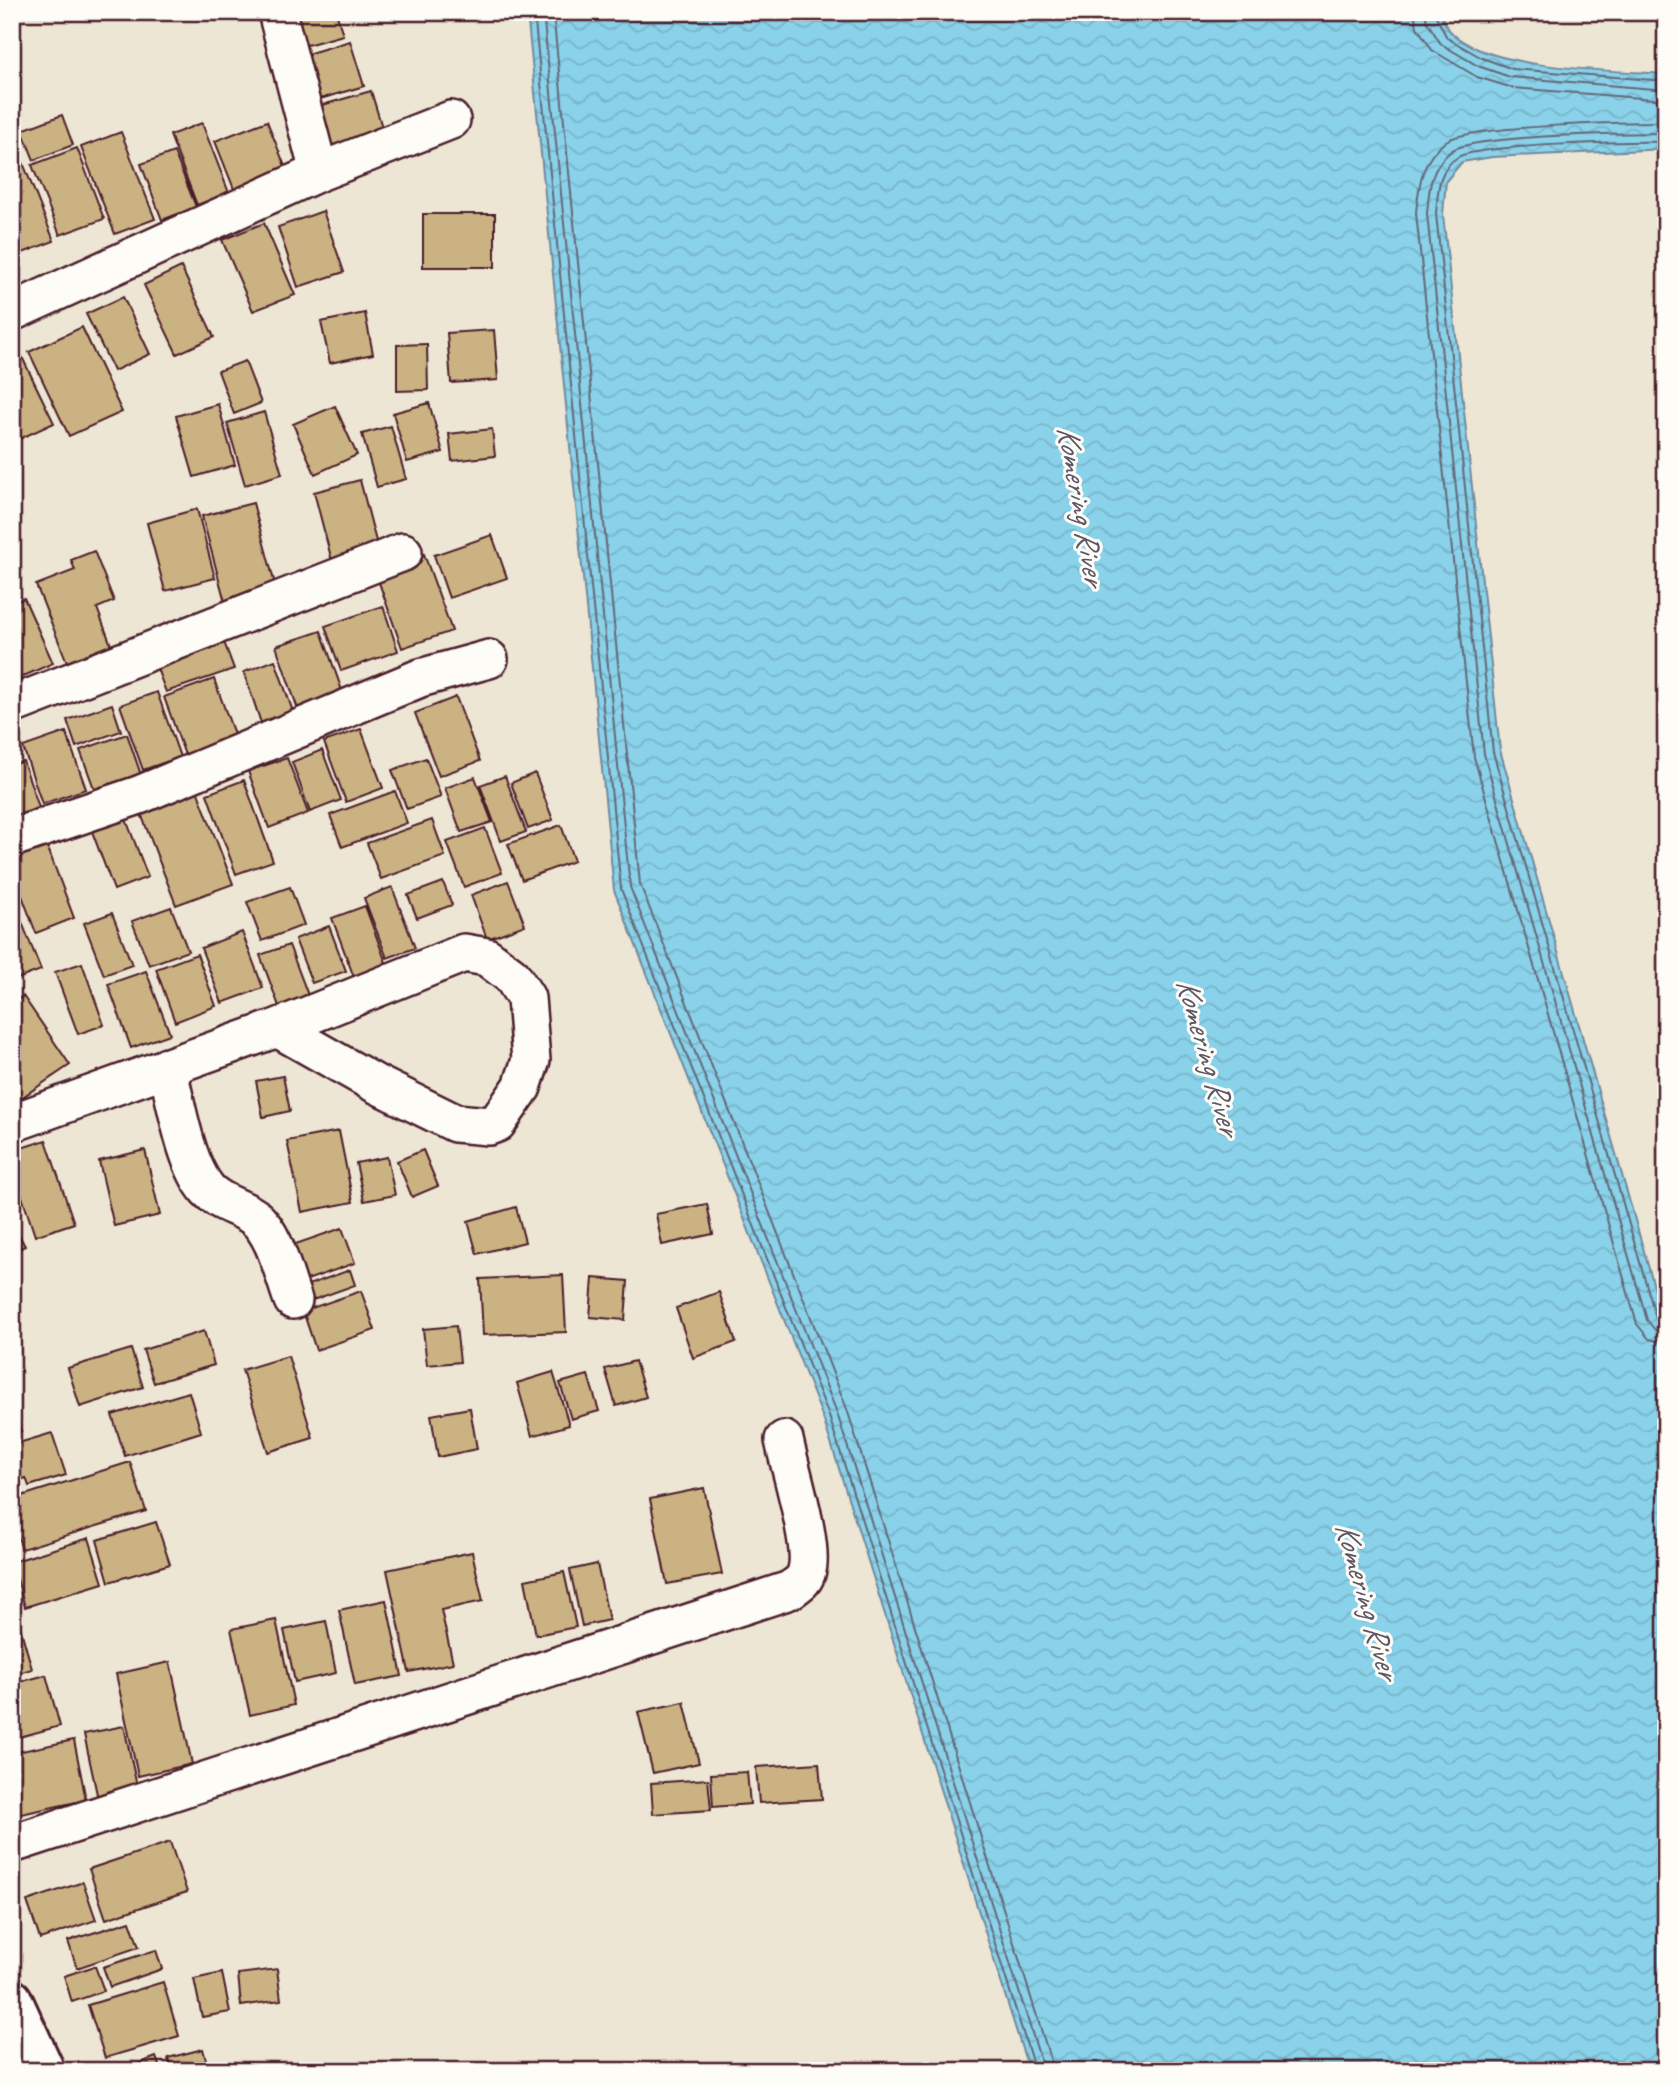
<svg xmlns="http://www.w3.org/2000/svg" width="1678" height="2083" font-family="Caveat,sans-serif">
<defs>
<pattern id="water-waves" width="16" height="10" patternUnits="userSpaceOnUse" patternTransform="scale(1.75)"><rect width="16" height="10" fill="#89d2ea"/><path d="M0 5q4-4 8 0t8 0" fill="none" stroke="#78b4c9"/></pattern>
</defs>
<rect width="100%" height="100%" fill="#eee6d4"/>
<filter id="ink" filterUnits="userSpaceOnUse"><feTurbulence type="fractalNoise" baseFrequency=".0143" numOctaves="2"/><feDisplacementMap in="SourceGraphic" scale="14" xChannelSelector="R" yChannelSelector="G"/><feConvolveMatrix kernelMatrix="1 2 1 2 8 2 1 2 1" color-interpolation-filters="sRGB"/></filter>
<g filter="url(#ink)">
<path fill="url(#water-waves)" stroke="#708a9e" stroke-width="2" d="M527 12H1439C1443 18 1446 26 1450 31 1486 71 1613 70 1666 74V149L1492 157 1462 162 1446 181 1443 214 1500 750 1666 1328V2071H1029L823 1418 614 890Z"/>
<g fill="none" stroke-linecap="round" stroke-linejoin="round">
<path stroke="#636777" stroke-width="2" d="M534 12 621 889 829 1416 1035 2071
M543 12 630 887 837 1413 1044 2071
M553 12 640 884 847 1409 1054 2071
M1414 12 1417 27 1432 50 1477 77 1513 88 1666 100
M1425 12 1427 22 1441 44 1478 66 1510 77 1666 90
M1434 12 1447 38 1482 58 1513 69 1666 81
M1666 122C1631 122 1467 126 1446 141 1421 160 1419 184 1416 213L1474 757 1637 1324 1649 1339 1666 1343
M1666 133C1633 133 1470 135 1451 151 1430 168 1429 188 1427 214L1484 754 1647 1320 1655 1330 1666 1333
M1666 142C1636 141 1476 145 1458 157 1437 169 1438 193 1436 214L1493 752 1656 1318 1666 1324"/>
</g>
<path fill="#cbb282" stroke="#4a1f2b" stroke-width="2" d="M285 12H336L343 35 296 48Z
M350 41 364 86 310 102 297 57Z
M371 91 384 134 324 152 312 108Z
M62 115 73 145 34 160 22 130Z
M267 121 288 174 236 194 215 141Z
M202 123 229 193 197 205 170 135Z
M121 132 155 219 115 234 81 147Z
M12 135 54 241 12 257Z
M77 148 104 219 60 235 32 165Z
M174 152 196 207 162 220 141 164Z
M323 211 344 272 298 287 278 227Z
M423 214H495V267H423Z
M264 223 295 295 253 311 222 240Z
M181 267 214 337 177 354 144 285Z
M123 297 150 354 114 371 86 314Z
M365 313 373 354 330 363 321 322Z
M82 327 122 412 69 436 29 352Z
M494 330 498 380 451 383 447 333Z
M427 344 428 390 397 391V345Z
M22 357 54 423 15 441 12 361Z
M245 361 261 403 234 414 218 371Z
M429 403 443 452 407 462 393 413Z
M218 404 235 465 194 477 176 416Z
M335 406 357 455 315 474 293 424Z
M264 412 282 474 245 485 227 423Z
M391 426 406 479 377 487 362 434Z
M492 429 495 456 452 461 449 434Z
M360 480 378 549 332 561 314 492Z
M253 503 276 588 225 602 202 516Z
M197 509 215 578 165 591 147 523Z
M492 535 507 578 449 598 434 555Z
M94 551 114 601 97 608 111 645 67 662 36 585 75 570 71 560Z
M424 554 452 631 402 648 375 571Z
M24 598 53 663 17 679 12 669V603Z
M383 606 398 651 341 671 325 626Z
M321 631 346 702 301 718 276 646Z
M221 634 234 669 166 692 153 658Z
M275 660 293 712 261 723 244 672Z
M214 679 235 737 185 755 164 697Z
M157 692 180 757 143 770 120 705Z
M456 697 480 761 439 776 415 713Z
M112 704 121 731 76 747 67 720Z
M361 729 383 788 346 802 324 742Z
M66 732 86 789 42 804 23 747Z
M127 734 141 775 95 791 80 750Z
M322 750 341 800 310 812 292 762Z
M287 758 308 813 269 828 248 771Z
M426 758 441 797 407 809 392 770Z
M23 761 43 819 12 829V765Z
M535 773 553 820 528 829 511 783Z
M505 776 526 832 501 841 480 785Z
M475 777 492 822 461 832 445 788Z
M244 780 273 861 236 874 207 794Z
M197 790 233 884 176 905 140 811Z
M395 791 407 823 342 847 330 815Z
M124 814 148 877 114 890 90 826Z
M432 820 445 856 381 879 367 843Z
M561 825 574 861 522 880 508 844Z
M485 828 502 873 464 887 447 842Z
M47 846 74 918 36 933 12 869V858Z
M508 881 525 925 487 939 471 895Z
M443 882 452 905 417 918 408 895Z
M290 887 304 925 262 941 247 902Z
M392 887 415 948 387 958 364 898Z
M365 906 388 968 355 980 332 918Z
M171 907 188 951 149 965 132 921Z
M17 910 41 970 12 981V912Z
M112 913 132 965 104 975 84 923Z
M329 926 346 971 312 983 295 939Z
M242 932 263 988 222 1003 201 948Z
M289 945 309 998 280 1009 260 955Z
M197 954 216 1006 175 1022 156 969Z
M82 963 104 1025 78 1034 55 972Z
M146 971 170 1034 131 1048 108 984Z
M23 996 70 1065 12 1104V1003Z
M283 1076 290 1111 263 1117 256 1081Z
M339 1131 353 1202 302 1212 287 1141Z
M46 1140 74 1223 35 1236 12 1166V1151Z
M145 1150 160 1215 114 1226 99 1161Z
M423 1150 438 1186 412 1197 397 1161Z
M387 1157 395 1195 364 1201 356 1163Z
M707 1204 713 1234 662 1245 656 1214Z
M516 1207 525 1242 477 1254 468 1221Z
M12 1222 25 1246 12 1252Z
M342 1228 355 1263 293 1285 281 1249Z
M350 1270 355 1285 310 1301 305 1286Z
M563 1275 566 1332 483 1335 480 1279Z
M593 1278 628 1281 625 1320 590 1317Z
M361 1291 375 1330 316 1350 303 1311Z
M719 1292 736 1342 693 1358 676 1308Z
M456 1326 460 1362 427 1365 423 1329Z
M204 1331 214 1365 154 1383 143 1350Z
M131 1349 143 1387 80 1407 68 1368Z
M288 1356 313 1438 268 1452 242 1370Z
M635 1361 646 1397 616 1406 605 1369Z
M553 1372 569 1425 532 1436 517 1383Z
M588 1375 599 1411 571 1419 560 1383Z
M189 1392 201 1432 125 1456 112 1415Z
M12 1404 21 1431 12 1434Z
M470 1408 477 1449 438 1457 431 1415Z
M52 1433 66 1475 29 1486 26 1478 12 1482V1445Z
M130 1462 146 1511 22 1549 12 1519V1499Z
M704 1488 722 1574 667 1584 650 1499Z
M156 1522 170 1564 109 1582 97 1540Z
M89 1538 103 1583 25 1607 12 1562Z
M472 1552 483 1601 441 1610 453 1663 409 1672 387 1570Z
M597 1564 609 1620 582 1626 570 1570Z
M564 1572 576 1627 536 1635 525 1580Z
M386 1600 402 1676 355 1685 339 1610Z
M17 1616 32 1669 12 1675V1618Z
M276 1620 294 1705 250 1715 231 1629Z
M326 1621 336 1673 295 1682 284 1630Z
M170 1662 192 1764 138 1776 116 1674Z
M46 1675 60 1726 12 1739V1684Z
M684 1702 699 1763 653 1773 638 1712Z
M124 1726 138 1791 98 1799 84 1734Z
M74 1740 86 1800 12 1816V1753Z
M819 1763 822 1799 759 1803 756 1767Z
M747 1772 750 1804 713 1807 711 1774Z
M708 1779 711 1810 653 1814 651 1783Z
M170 1842 187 1892 106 1919 89 1869Z
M83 1882 96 1920 40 1939 27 1901Z
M130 1921 139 1947 77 1968 68 1941Z
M156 1950 162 1969 110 1987 103 1967Z
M95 1966 104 1991 72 2002 64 1976Z
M277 1969 281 2000 241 2006 238 1974Z
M222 1973 230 2012 202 2017 194 1979Z
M163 1982 179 2036 105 2058 88 2005Z
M203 2049 209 2071H172L168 2058Z
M156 2057 161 2071H125L124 2069Z"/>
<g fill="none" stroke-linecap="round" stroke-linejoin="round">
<g stroke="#4a1f2b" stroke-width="42">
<path id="minor" d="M277 12 319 172
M12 312 319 172 451 120
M12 705 403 552
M12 838 139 795 420 678 489 659
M167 1067C176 1101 185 1164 208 1190 221 1204 239 1206 254 1217 276 1235 283 1274 293 1300
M12 1123 277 1028 464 953 487 957 512 976 526 998 531 1060 522 1087 497 1123 489 1126 455 1123 376 1084 277 1028
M12 1844 790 1590C798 1584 805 1581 807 1570 814 1545 790 1469 784 1440"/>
</g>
<g stroke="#4a1f2b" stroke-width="44">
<path id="secondary" d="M12 1999 45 2071"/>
</g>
<use href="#minor" stroke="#fdfcf7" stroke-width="37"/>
<use href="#secondary" stroke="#fdfcf7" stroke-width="38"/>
</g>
</g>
<g text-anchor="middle" stroke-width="6" stroke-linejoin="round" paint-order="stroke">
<g font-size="32" font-style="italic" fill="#5d5564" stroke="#fdfcf7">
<text transform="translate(1082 505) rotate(80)" y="11">Komering River</text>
<text transform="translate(1209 1056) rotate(74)" y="11">Komering River</text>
<text transform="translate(1368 1600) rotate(74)" y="11">Komering River</text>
</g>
</g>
<rect width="1678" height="2083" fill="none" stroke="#fdfcf7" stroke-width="42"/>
<rect x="21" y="21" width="1636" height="2041" fill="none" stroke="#4a1f2b" stroke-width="2.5" filter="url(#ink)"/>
</svg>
